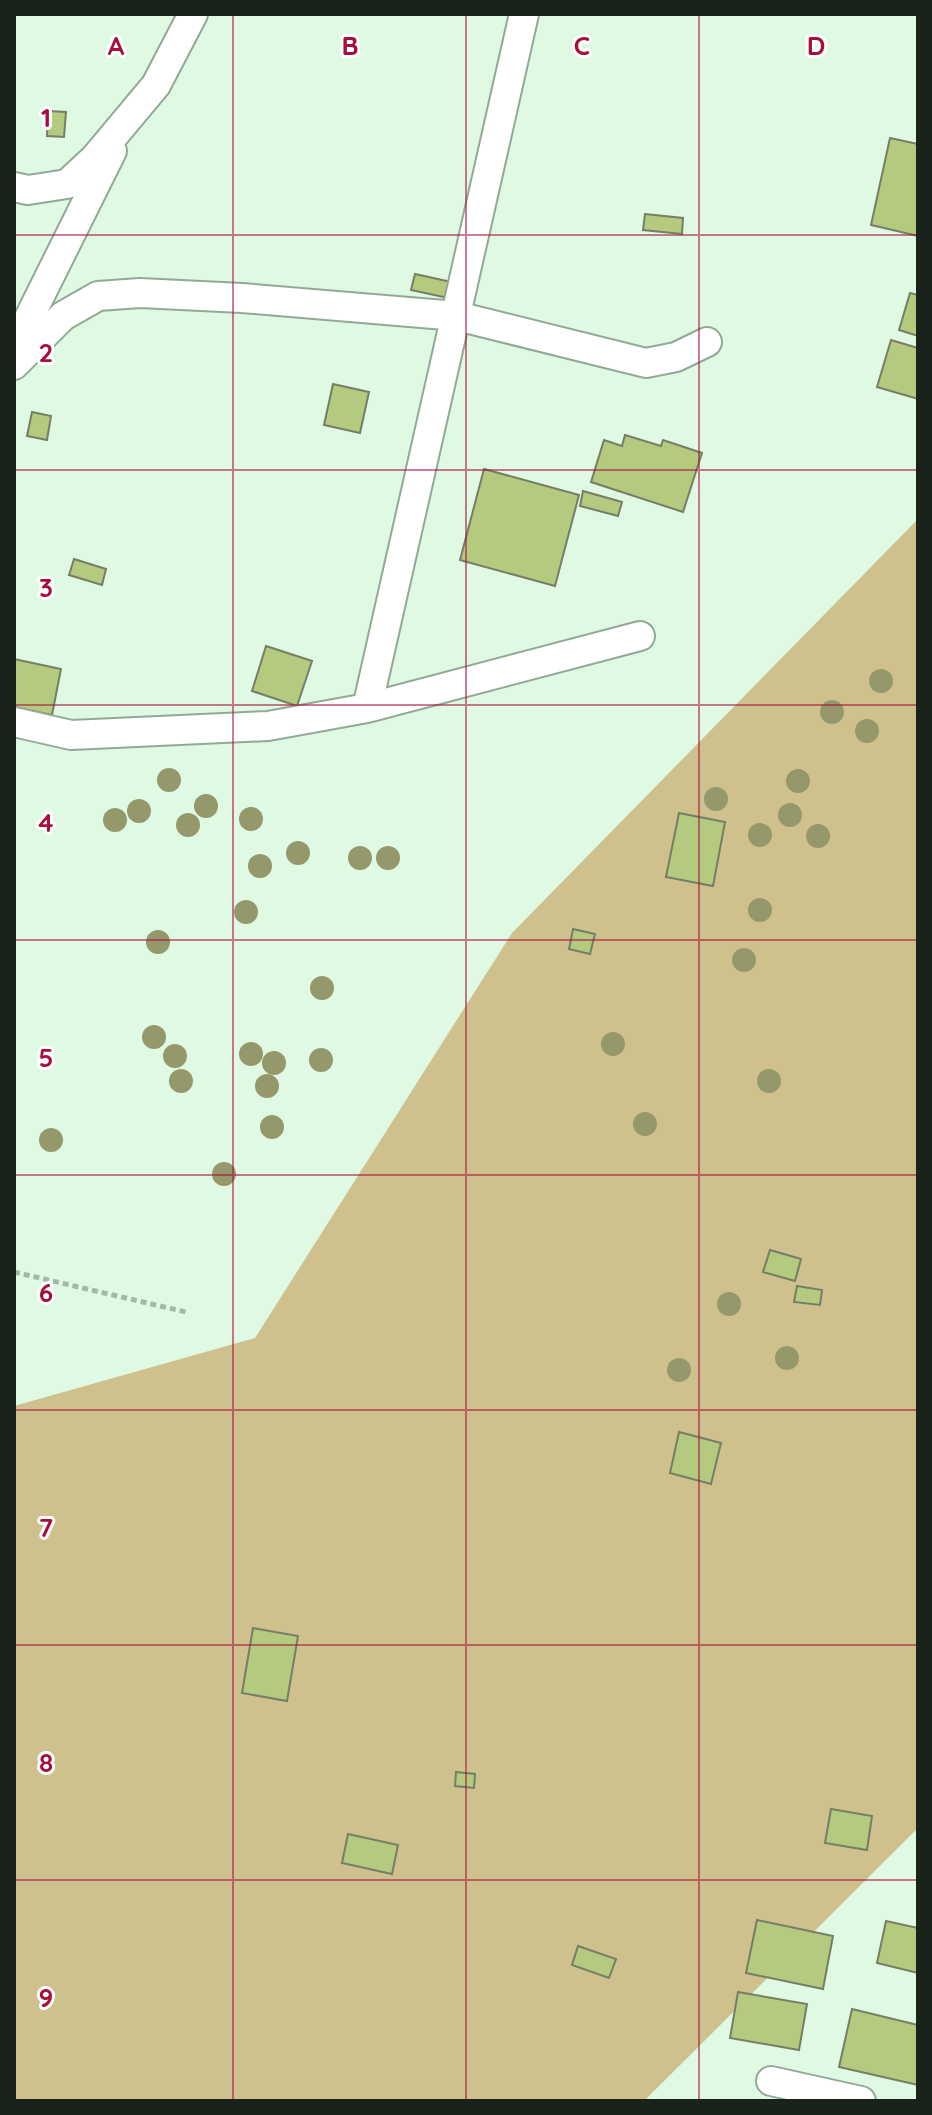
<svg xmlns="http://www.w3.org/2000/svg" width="932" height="2115" font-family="Quicksand,sans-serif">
<rect width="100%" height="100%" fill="#e0f9e3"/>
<path fill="#cec18d" d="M918 519V1828L644 2101H14V1406L255 1338 512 933Z"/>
<path fill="#b3ca7f" stroke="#767e65" stroke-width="2" d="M48 111 66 112 64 137 47 136Z
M890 138 918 144V236L871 225Z
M645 214 683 218 682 234 643 230Z
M415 274 456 283 453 299 411 290Z
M910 293 918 295V336L899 330Z
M891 340 918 348V399L877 387Z
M333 384 369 392 360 433 324 425Z
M32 412 51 416 47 440 27 436Z
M625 435 661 446 663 440 702 453 683 512 591 482 604 440 622 446Z
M484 469 579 495 555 586 460 560Z
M583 491 622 502 618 516 580 506Z
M74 559 106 569 102 585 69 575Z
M266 646 312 661 297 706 252 691Z
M14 659 61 669 52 715 14 707Z
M679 813 725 822 713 886 666 877Z
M573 929 595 934 590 954 569 949Z
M770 1250 801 1259 795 1281 763 1272Z
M797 1286 822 1290 820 1305 794 1302Z
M679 1432 721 1443 711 1484 670 1473Z
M253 1628 298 1636 287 1701 242 1693Z
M456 1772 475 1774 474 1788 455 1786Z
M831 1809 872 1816 867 1850 825 1843Z
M348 1834 398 1845 392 1874 342 1863Z
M757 1920 833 1936 823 1989 746 1973Z
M886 1921 918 1928V1973L877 1963Z
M578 1946 616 1959 609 1978 572 1965Z
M738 1992 807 2004 799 2050 730 2038Z
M852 2009 918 2025V2085L839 2067Z"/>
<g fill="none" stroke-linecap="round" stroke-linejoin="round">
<g stroke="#92a995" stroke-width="32">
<path id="street" d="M14 187 28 190 67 184 95 158 156 85 193 14
M14 348 112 151
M14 365 63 316 98 296 140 293 242 298 457 316 646 363 676 357 707 342
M367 708 524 14
M14 722 71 735 268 726 367 708 640 636
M771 2081 861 2101"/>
</g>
<path stroke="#a4b8a7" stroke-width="5" stroke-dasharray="6 4" stroke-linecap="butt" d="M14 1272 186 1312"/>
<use href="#street" stroke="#fff" stroke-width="28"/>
</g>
<g fill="#95986b">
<circle cx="881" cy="681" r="12"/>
<circle cx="832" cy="712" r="12"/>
<circle cx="867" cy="731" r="12"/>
<circle cx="169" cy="780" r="12"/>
<circle cx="798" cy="781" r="12"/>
<circle cx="716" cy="799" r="12"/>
<circle cx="206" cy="806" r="12"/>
<circle cx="139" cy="811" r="12"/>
<circle cx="790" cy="815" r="12"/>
<circle cx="251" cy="819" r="12"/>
<circle cx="115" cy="820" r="12"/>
<circle cx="188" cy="825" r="12"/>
<circle cx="760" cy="835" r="12"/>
<circle cx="818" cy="836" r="12"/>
<circle cx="298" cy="853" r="12"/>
<circle cx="360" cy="858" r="12"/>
<circle cx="388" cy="858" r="12"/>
<circle cx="260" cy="866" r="12"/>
<circle cx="760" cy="910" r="12"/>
<circle cx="246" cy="912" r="12"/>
<circle cx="158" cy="942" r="12"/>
<circle cx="744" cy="960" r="12"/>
<circle cx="322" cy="988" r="12"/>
<circle cx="154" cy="1037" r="12"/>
<circle cx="613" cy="1044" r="12"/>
<circle cx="251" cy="1054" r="12"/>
<circle cx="175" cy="1056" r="12"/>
<circle cx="321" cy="1060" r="12"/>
<circle cx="274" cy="1063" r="12"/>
<circle cx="181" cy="1081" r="12"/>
<circle cx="769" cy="1081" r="12"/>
<circle cx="267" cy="1086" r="12"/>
<circle cx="645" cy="1124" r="12"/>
<circle cx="272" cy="1127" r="12"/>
<circle cx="51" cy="1140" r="12"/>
<circle cx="224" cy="1174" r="12"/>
<circle cx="729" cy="1304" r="12"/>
<circle cx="787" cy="1358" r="12"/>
<circle cx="679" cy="1370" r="12"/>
</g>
<path fill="none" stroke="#a70e3a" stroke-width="2" stroke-opacity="0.55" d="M233 14V2101M466 14V2101M699 14V2101M14 235H918M14 470H918M14 705H918M14 940H918M14 1175H918M14 1410H918M14 1645H918M14 1880H918"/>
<g font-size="26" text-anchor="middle" font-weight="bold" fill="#a70e3a" stroke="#fff" stroke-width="6" stroke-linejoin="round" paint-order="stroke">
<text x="116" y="55">A</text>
<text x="350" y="55">B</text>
<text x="582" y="55">C</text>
<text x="816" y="55">D</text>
<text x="46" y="127">1</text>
<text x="46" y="362">2</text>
<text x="46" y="597">3</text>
<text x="46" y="832">4</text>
<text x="46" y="1067">5</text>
<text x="46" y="1302">6</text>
<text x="46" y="1537">7</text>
<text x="46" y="1772">8</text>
<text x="46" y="2007">9</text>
</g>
<rect width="932" height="2115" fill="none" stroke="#1a231b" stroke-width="32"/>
</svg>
